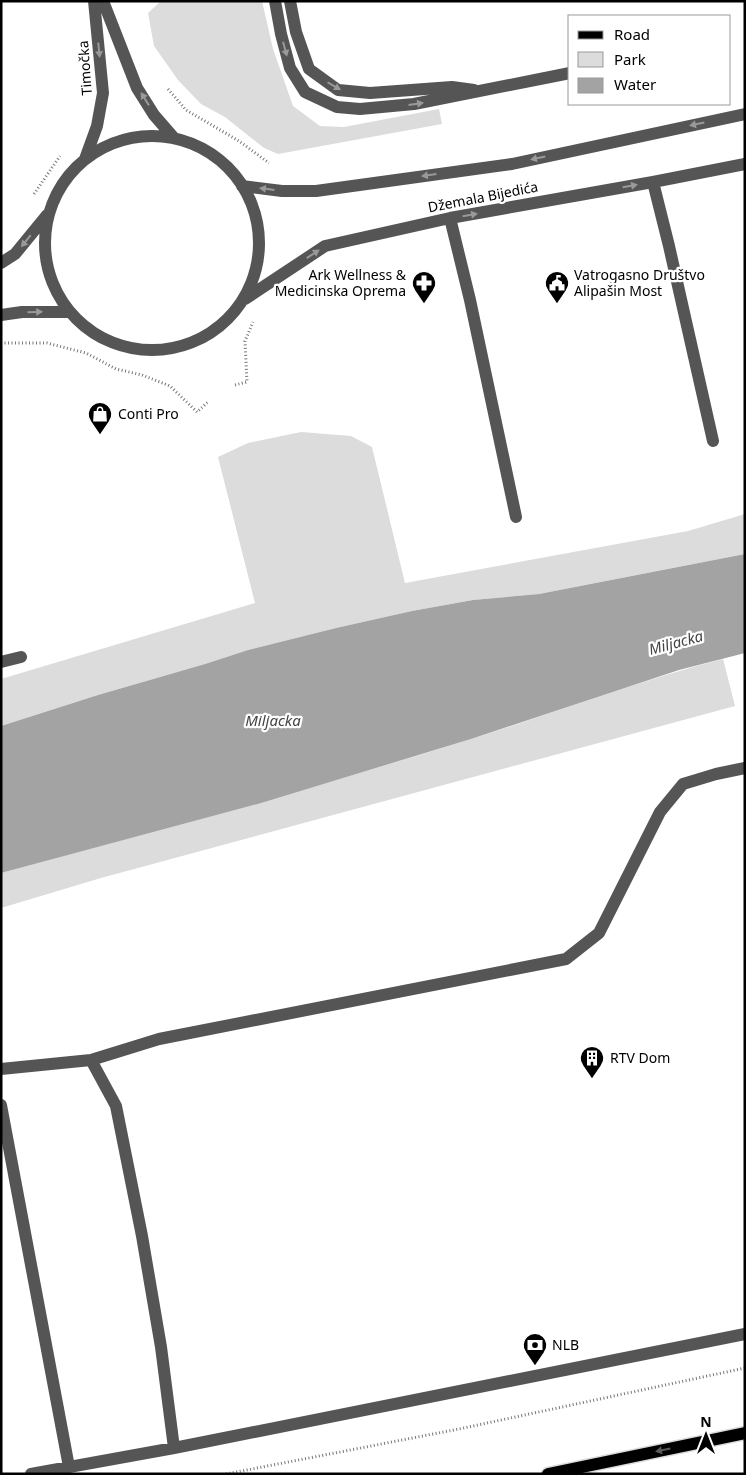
<svg xmlns="http://www.w3.org/2000/svg" width="746" height="1475" font-family="'Noto Sans',sans-serif">
<rect width="100%" height="100%" fill="#fff"/>
<path fill="#dcdcdc" d="M161 1H262L273 49 293 106 320 126 344 127 439 109 442 124 278 154 264 148 225 117 201 104 178 80 154 46 148 13Z
M301 432 351 436 372 447 405 583 688 531 745 514V554L539 594 473 600 412 611 336 628 248 650 205 664 98 695 1 726V679L255 603 218 457 248 443Z
M723 659 735 706 101 878 1 908V873C158 830 315 788 471 739 555 713 637 681 723 659Z"/>
<path fill="#a3a3a3" d="M745 554V653L679 670 471 739 261 803 1 873V726L98 695 205 664 248 650 336 628 412 611 473 600 539 594Z"/>
<g fill="none" stroke-linecap="round" stroke-linejoin="round">
<g stroke="#dbdbdb" stroke-width="15">
<path id="major" d="M548 1474 745 1433"/>
</g>
<path stroke="#777" stroke-width="3" stroke-dasharray="1 2.5" stroke-linecap="butt" d="M168 89 186 110 239 141 269 163
M34 194 60 156
M1 343H47L86 353 116 369 142 375 170 386 197 412 209 401
M235 385 247 382 245 341 253 322
M226 1474 459 1429 745 1368"/>
<path stroke="#555" stroke-width="12" d="M103 1 137 88 154 115 174 138
M275 1 281 34 290 68 305 92 337 107 360 109 414 104 570 73
M290 1 296 32 309 69 338 90 370 93 452 87 474 90
M45 243a107 107 0 1 1 214 0a107 107 0 1 1-214 0Z
M85 159 97 126 103 93 94 1
M653 182 669 246 713 441
M242 186 282 191H316L512 164 745 114
M450 218 470 300 516 517
M1 263 15 254 47 215
M245 299 325 246 450 218 653 182 745 164
M1 315 22 312H68
M1 662 21 657
M91 1060 116 1106 142 1236 161 1347 174 1448
M1 1069 91 1060 159 1039 566 959 599 933 660 812 683 784 716 774 745 768
M1 1105 69 1467
M31 1474 174 1448 745 1334"/>
<use href="#major" stroke="#000" stroke-width="12"/>
</g>
<defs><path id="oneway-solid" d="M-6-.8H1V-3.2L6.5 0L1 3.2V.8H-6Z" transform="scale(1.25)"/></defs>
<g fill="#999">
<use href="#oneway-solid" transform="translate(285 49) rotate(75)"/>
<use href="#oneway-solid" transform="translate(99 50) rotate(84)"/>
<use href="#oneway-solid" transform="translate(334 86) rotate(30)"/>
<use href="#oneway-solid" transform="translate(145 99) rotate(-122)"/>
<use href="#oneway-solid" transform="translate(416 104) rotate(-8)"/>
<use href="#oneway-solid" transform="translate(697 124) rotate(168)"/>
<use href="#oneway-solid" transform="translate(538 158) rotate(168)"/>
<use href="#oneway-solid" transform="translate(429 175) rotate(172)"/>
<use href="#oneway-solid" transform="translate(630 186) rotate(-10)"/>
<use href="#oneway-solid" transform="translate(267 189) rotate(-173)"/>
<use href="#oneway-solid" transform="translate(470 215) rotate(-10)"/>
<use href="#oneway-solid" transform="translate(26 241) rotate(129)"/>
<use href="#oneway-solid" transform="translate(313 254) rotate(-33)"/>
<use href="#oneway-solid" transform="translate(35 312) rotate(-1)"/>
</g>
<use fill="#595959" href="#oneway-solid" transform="translate(663 1450) rotate(168)"/>
<defs>
<g id="pharmacy-pin" transform="scale(1.25)"><path d="M0 17L-7.5 6A9.5 9.5 0 1 1 7.5 6Z" fill="#000" stroke="#fff"/><path d="M-2-6h4v4h4v4h-4v4h-4v-4h-4v-4h4Z" fill="#fff"/></g>
<g id="civic-pin" transform="scale(1.25)"><path d="M0 17L-7.5 6A9.5 9.5 0 1 1 7.5 6Z" fill="#000" stroke="#fff"/><path d="M-.6-6.5H3V-4.5H.6V-3L4-1V1h2V6H-6V1h2V-1L-.6-3ZM-1.2 2.5V6h2.4V2.5Z" fill="#fff"/></g>
<g id="shop-pin" transform="scale(1.25)"><path d="M0 17L-7.5 6A9.5 9.5 0 1 1 7.5 6Z" fill="#000" stroke="#fff"/><path d="M-5-2.5h2.3a2.7 3.5 0 0 1 5.4 0H5L5.5 6h-11ZM-1.5-2.5h3a1.5 2.3 0 0 0-3 0Z" fill="#fff"/></g>
<g id="building-pin" transform="scale(1.25)"><path d="M0 17L-7.5 6A9.5 9.5 0 1 1 7.5 6Z" fill="#000" stroke="#fff"/><path d="M-4-6H4V6H1V3H-1V6H-4ZM-2.5-4.3h1.7v1.8h-1.7ZM.8-4.3h1.7v1.8H.8ZM-2.5-1h1.7V.8h-1.7ZM.8-1h1.7V.8H.8Z" fill="#fff"/></g>
<g id="bank-pin" transform="scale(1.25)"><path d="M0 17L-7.5 6A9.5 9.5 0 1 1 7.5 6Z" fill="#000" stroke="#fff"/><path d="M-6-4H6V4H-6ZM0-2.3a2.3 2.3 0 1 0 0 4.6a2.3 2.3 0 1 0 0-4.6Z" fill="#fff"/></g>
</defs>
<g fill-rule="evenodd">
<use href="#pharmacy-pin" x="424" y="283"/>
<use href="#civic-pin" x="557" y="283"/>
<use href="#shop-pin" x="100" y="414"/>
<use href="#building-pin" x="592" y="1058"/>
<use href="#bank-pin" x="535" y="1345"/>
</g>
<g text-anchor="middle" stroke-width="4.5" stroke-linejoin="round" paint-order="stroke">
<g font-size="14" fill="#000" stroke="#fff">
<text transform="translate(85 68) rotate(-94)" y="5">Timočka</text>
<text transform="translate(483 197) rotate(-11)" y="5">Džemala Bijedića</text>
</g>
<g font-size="14" fill="#000" stroke="#fff" text-anchor="start">
<text x="406" y="280" text-anchor="end">Ark Wellness &amp;<tspan x="406" dy="16">Medicinska Oprema</tspan></text>
<text x="574" y="280">Vatrogasno Društvo<tspan x="574" dy="16">Alipašin Most</tspan></text>
<text x="118" y="419">Conti Pro</text>
<text x="610" y="1063">RTV Dom</text>
<text x="552" y="1350">NLB</text>
</g>
<g font-size="15" font-style="italic" fill="#444" stroke="#fff">
<text transform="translate(676 643) rotate(-15)" y="5">Miljacka</text>
<text x="273" y="726">Miljacka</text>
</g>
</g>
<rect width="746" height="1475" fill="none" stroke="#000000" stroke-width="5"/>
<rect x="568" y="15" width="162" height="90" fill="#ffffff" stroke="#999999"/>
<rect x="578" y="31" width="25" height="8" fill="#000000" stroke="#999999"/>
<text x="614" y="40" font-size="15" fill="#000000">Road</text>
<rect x="578" y="52" width="25" height="15" fill="#dcdcdc" stroke="#999999"/>
<text x="614" y="65" font-size="15" fill="#000000">Park</text>
<rect x="578" y="78" width="25" height="15" fill="#a3a3a3" stroke="#999999"/>
<text x="614" y="90" font-size="15" fill="#000000">Water</text>
<g transform="translate(706 1435)" stroke="#ffffff" stroke-width="4" paint-order="stroke">
<path d="M0-4L9 19L0 12L-9 19Z" fill="#000000"/>
<text y="-8" font-size="14" font-weight="bold" text-anchor="middle" fill="#000000">N</text>
</g>
</svg>
